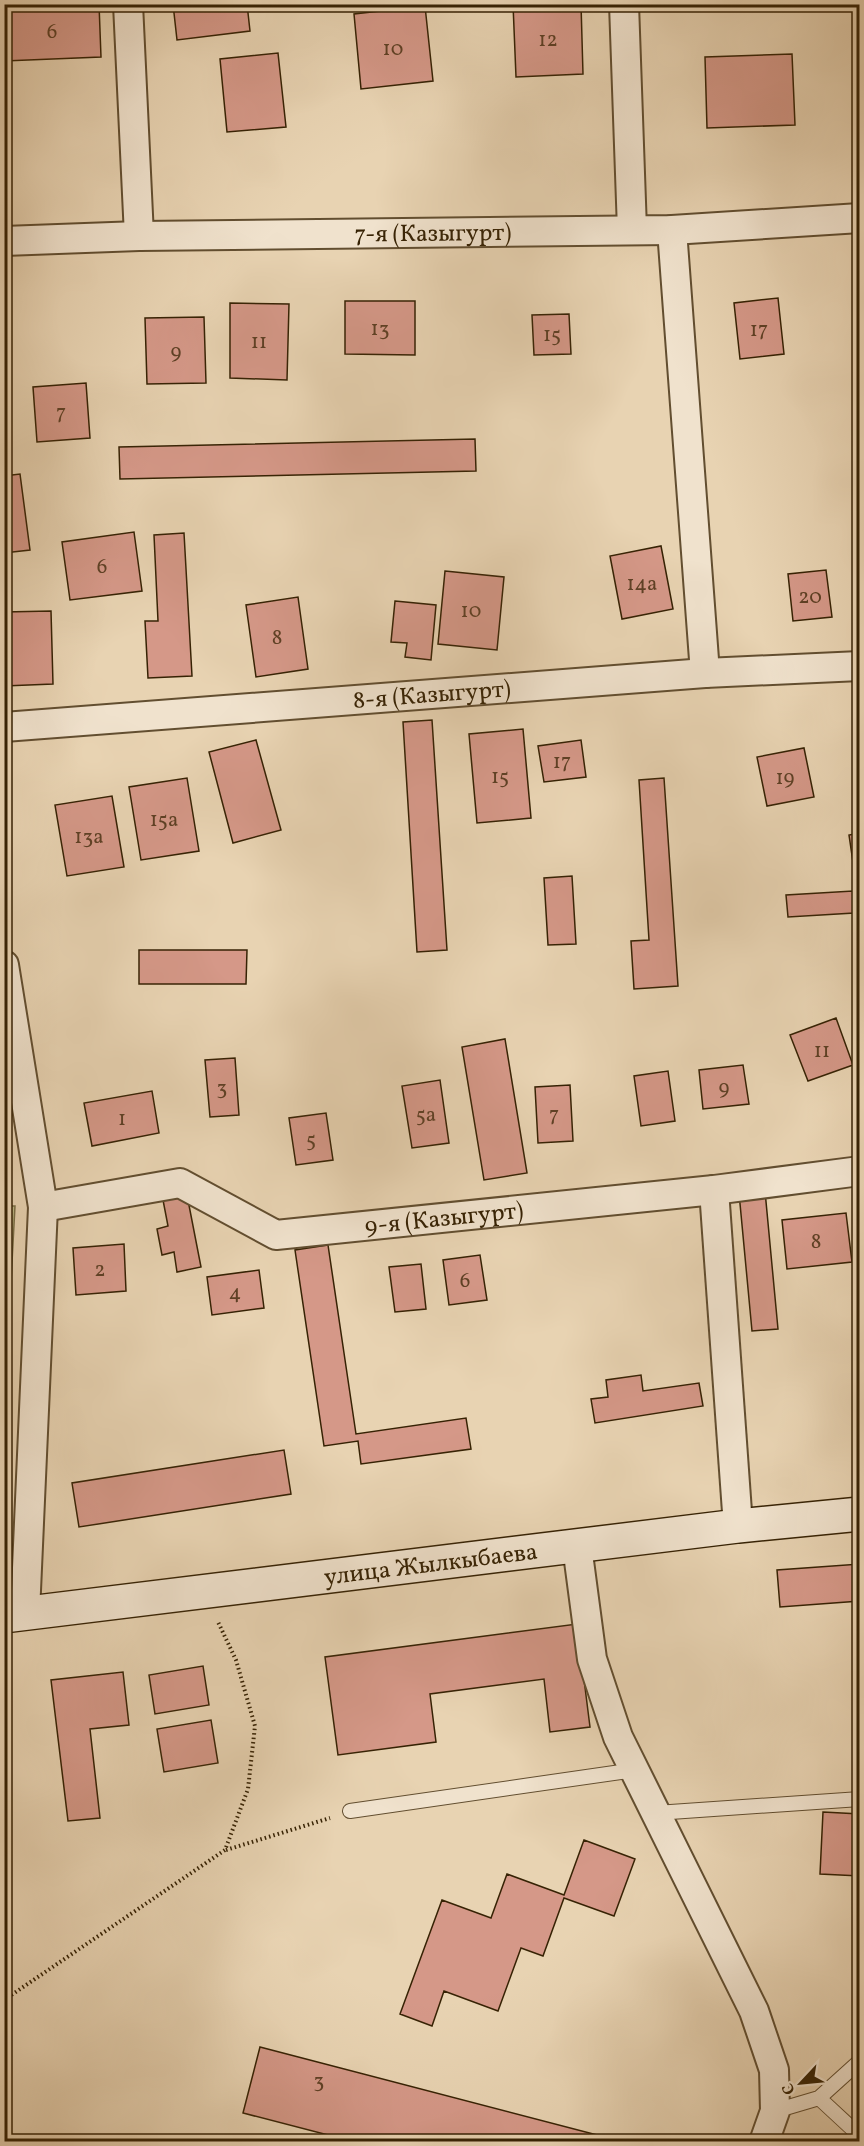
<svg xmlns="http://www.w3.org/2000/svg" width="864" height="2146" font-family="Vollkorn,serif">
<defs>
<pattern id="cemetery-stones" width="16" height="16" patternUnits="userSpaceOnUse" patternTransform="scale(1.5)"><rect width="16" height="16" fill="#beba87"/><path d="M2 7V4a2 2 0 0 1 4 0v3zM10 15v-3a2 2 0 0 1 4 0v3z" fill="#9b976c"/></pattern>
</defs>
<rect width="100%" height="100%" fill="#e8d3b2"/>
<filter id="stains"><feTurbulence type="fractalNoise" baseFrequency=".00333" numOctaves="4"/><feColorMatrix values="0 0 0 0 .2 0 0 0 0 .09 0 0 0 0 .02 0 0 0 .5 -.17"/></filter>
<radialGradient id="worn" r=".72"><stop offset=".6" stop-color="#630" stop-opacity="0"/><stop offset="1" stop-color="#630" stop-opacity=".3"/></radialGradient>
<path fill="url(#cemetery-stones)" stroke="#7a6e46" stroke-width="1.5" d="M5 1206H15L5 1394 4 1206Z"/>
<path fill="#d59888" stroke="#362204" stroke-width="1.5" d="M4 4H99L101 57 4 61Z
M173 4H247L250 31 177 40Z
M513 4H581L583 74 516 77Z
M425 6 433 81 361 89 354 14Z
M278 53 286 127 227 132 220 59Z
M792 54 795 125 707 128 705 57Z
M778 298 784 354 740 359 734 303Z
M345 301H415V355L345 354Z
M230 303 289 304 287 380 230 378Z
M569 314 571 354 534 355 532 315Z
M204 317 206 383 147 384 145 318Z
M86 383 90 438 37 442 33 387Z
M475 439 476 471 120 479 119 447Z
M20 474 30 550 4 553V476Z
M134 532 142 591 70 600 62 542Z
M184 533 192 676 148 678 145 621H158L154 535Z
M661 546 673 609 622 619 610 556Z
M826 570 832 617 793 621 788 574Z
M445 571 504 577 497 650 438 644Z
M298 597 308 669 256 677 246 605Z
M395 601 436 605 431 660 405 657 407 643 391 642Z
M51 611 53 684 4 686V612Z
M432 720 447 950 417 952 403 722Z
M523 729 531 818 477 823 469 734Z
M256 740 281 830 233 843 209 752Z
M581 740 586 777 544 782 538 746Z
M804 748 814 797 767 806 757 757Z
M187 778 199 851 141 860 129 787Z
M664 778 678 986 634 989 631 941 649 940 639 780Z
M112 796 124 867 67 876 55 805Z
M860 833V876H855L849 835Z
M572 876 576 944 548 945 544 878Z
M853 891 854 913 788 917 786 895Z
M139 950H247L246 984H139Z
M836 1018 853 1065 808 1081 790 1035Z
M505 1039 527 1173 484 1180 462 1047Z
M235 1058 239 1115 210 1117 205 1060Z
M743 1065 749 1104 703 1109 699 1070Z
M668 1071 675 1121 641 1126 634 1076Z
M440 1080 449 1143 412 1148 402 1086Z
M570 1085 573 1141 538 1143 535 1087Z
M152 1091 159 1133 92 1146 84 1103Z
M326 1113 333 1160 296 1165 289 1118Z
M765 1191 778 1329 752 1331 739 1193Z
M187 1195 201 1267 177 1272 174 1252 162 1255 157 1229 168 1226 163 1200Z
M846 1213 852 1262 787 1269 782 1220Z
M124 1244 126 1291 76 1295 73 1248Z
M328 1245 356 1434 466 1418 471 1449 361 1464 358 1441 324 1446 295 1250Z
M480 1255 487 1300 449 1305 443 1260Z
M421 1264 426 1309 395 1312 389 1267Z
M259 1270 264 1308 212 1315 207 1277Z
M641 1375 643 1391 699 1383 703 1406 595 1423 591 1399 608 1397 606 1380Z
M284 1450 291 1494 79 1527 72 1483Z
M860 1564V1601L780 1607 777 1570Z
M577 1624 590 1727 550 1732 544 1679 430 1694 436 1742 338 1755 325 1657Z
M203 1666 209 1705 155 1714 149 1675Z
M123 1672 129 1725 90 1729 100 1818 68 1821 51 1680Z
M860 1679V1733H859L855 1680Z
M211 1720 218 1763 164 1772 157 1729Z
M823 1812 860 1814V1876L820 1874Z
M584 1840 635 1859 614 1916 564 1898 543 1956 521 1948 498 2011 444 1991 432 2026 400 2014 442 1900 491 1918 507 1874 564 1895Z
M260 2047 624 2142H355L243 2113Z"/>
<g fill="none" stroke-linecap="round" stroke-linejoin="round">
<g stroke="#624e30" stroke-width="16">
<path id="service" d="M350 1811 635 1770
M656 1813 860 1799
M819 2098 860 2136
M775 2111 819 2098 860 2061"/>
</g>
<g stroke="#624e30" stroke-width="32">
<g id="minor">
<path d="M128 4 139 236"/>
<path d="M624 4 632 230"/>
<path d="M672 230 705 673"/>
<path id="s1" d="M4 241 139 236 672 230 860 218"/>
<path id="s2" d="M4 727 705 673 860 666"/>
<path d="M4 965 43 1207 25 1613"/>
<path d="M714 1190 738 1526"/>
<path id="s3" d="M43 1207 180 1183 276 1235 714 1190 860 1171"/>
<path d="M577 1546 592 1659 618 1737 754 2011 774 2070 775 2111 764 2142"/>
</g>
</g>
<g stroke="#362204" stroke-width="36">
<g id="secondary">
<path id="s4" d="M4 1616 738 1526 860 1514"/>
</g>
</g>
<path stroke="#362204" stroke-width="4" stroke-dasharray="1.5 3" stroke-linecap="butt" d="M226 1850 330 1818
M4 2000 225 1850 248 1789 255 1726 236 1660 218 1622"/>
<use href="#service" stroke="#f0e2cd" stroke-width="14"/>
<use href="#minor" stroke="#f0e2cd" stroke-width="28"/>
<use href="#secondary" stroke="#f0e2cd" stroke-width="33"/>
</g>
<g text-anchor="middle" stroke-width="4.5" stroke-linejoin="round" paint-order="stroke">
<g font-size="21" fill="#5e4025">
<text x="52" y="38">6</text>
<text x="548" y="46">12</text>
<text x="393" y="55">10</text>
<text x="380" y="335">13</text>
<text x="759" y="336">17</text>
<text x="552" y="341">15</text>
<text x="259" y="348">11</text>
<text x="176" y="358">9</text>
<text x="61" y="419">7</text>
<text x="102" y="573">6</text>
<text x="642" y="590">14а</text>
<text x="810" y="603">20</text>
<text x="471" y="617">10</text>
<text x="277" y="644">8</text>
<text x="562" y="768">17</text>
<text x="500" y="783">15</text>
<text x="785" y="784">19</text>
<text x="164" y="826">15а</text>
<text x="89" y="843">13а</text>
<text x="822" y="1057">11</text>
<text x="222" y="1094">3</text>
<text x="724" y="1094">9</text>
<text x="426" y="1121">5а</text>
<text x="554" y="1121">7</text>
<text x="122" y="1125">1</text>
<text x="311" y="1146">5</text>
<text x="816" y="1248">8</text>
<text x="100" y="1276">2</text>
<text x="465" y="1287">6</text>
<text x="235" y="1299">4</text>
<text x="319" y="2087">3</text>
</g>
<g font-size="24" fill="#362204" stroke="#f0e2cd">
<text dy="8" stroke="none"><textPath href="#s1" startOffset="429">7-я (Казыгурт)</textPath></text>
<text dy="8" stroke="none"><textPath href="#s2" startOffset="429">8-я (Казыгурт)</textPath></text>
<text dy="8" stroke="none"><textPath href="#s3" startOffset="417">9-я (Казыгурт)</textPath></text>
<text dy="8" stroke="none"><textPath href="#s4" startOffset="430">улица Жылкыбаева</textPath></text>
</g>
</g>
<rect width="864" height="2146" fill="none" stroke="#e8d3b2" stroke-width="24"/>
<rect x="6" y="6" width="852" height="2134" fill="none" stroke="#362204" stroke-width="3"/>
<rect x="12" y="12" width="840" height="2122" fill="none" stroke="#362204" stroke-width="1.5"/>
<g transform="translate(801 2083) rotate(244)" stroke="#f0e2cd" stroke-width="4.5" paint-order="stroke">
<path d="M0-4.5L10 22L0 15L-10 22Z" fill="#362204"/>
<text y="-9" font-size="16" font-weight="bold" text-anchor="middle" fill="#362204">С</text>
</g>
<rect width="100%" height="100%" filter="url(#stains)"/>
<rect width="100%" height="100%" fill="url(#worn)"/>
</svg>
